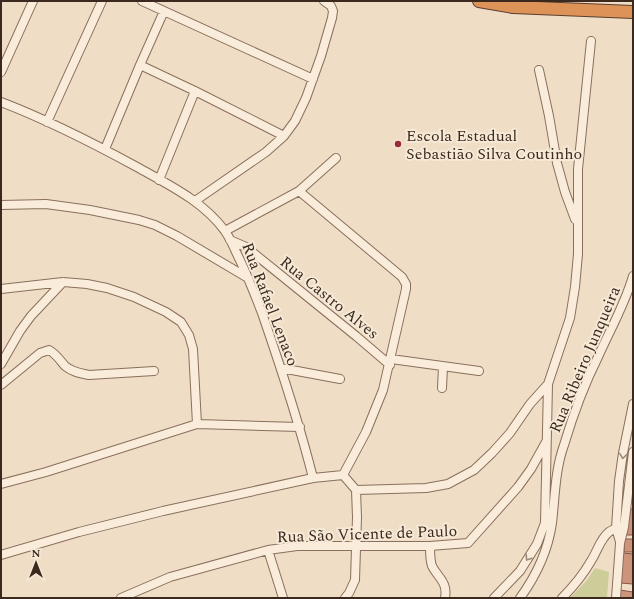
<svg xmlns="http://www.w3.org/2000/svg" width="634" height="599" font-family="Spectral,serif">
<rect width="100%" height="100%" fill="#efddc6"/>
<path fill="#cdcd9a" d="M595 568 609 572 607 598H570L587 580Z"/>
<path fill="#cd947c" stroke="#8a5541" d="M627 509H633V535H626Z
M624 539H633V552H624Z
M622 553 633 554V584L620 583Z
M620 590 633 592V598H619Z"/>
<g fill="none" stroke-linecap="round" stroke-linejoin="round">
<g stroke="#8a6f5c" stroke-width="10">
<path id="minor" d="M142 1 313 79
M140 65 195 91 284 136
M539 70 549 116 557 163 565 192 575 219
M1 72 33 1
M1 102C48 120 93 143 137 167 169 185 203 201 225 231 229 237 233 245 236 252 246 272 254 292 262 313 281 368 299 422 313 478
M47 122 102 1
M105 149 140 65 164 11
M159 180 195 91
M299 191 402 277 406 284V289L383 390 366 432 343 475
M195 201 266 152 284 136 295 121 306 98 321 56 332 18 333 11 331 6 324 1
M1 205 46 204 90 210 139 220 155 225 177 236 248 278
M225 231 299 191 336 158
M230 240 246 247 356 336 390 365
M1 289 63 282 87 284 107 288 134 297 166 312 181 322 189 335 193 349 197 424
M391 359 479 371
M1 364 20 331 31 316 63 282
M281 368 340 379
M1 385 40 353 49 350C56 354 60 360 65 366 72 372 80 373 89 375L154 371
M442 388 443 367
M343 475 356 490 426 488 448 484 474 470 492 453 510 433 530 404 548 384
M1 484 46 472 197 424 300 427
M551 524 545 523 548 384 570 318 575 287 578 254V169L591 41
M620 542 616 528 619 481 623 453 633 404
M430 546C430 552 430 560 432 566 438 578 448 582 445 598
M268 550 283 598
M1 555 79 532 163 511 313 478 343 475
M121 598 170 577 268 550 297 546H430L468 543 518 487 531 469 546 442
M345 598 349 593 355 580 357 517 356 490
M494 598 520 571 537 544 545 523
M520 598C536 576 548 551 552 523 555 497 555 470 564 445 573 415 584 385 598 357 610 330 625 304 633 276
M562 598C573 587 583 575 591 561 597 552 600 539 609 532 613 529 617 528 621 527
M616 598 620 543 624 527 633 452"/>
</g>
<g stroke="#583e30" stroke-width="14">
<path id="highway" d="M479 1 513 7 633 12"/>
</g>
<use href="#minor" stroke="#f9ecda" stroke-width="8"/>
<use href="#highway" stroke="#dd9258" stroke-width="12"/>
</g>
<defs><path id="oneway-chevron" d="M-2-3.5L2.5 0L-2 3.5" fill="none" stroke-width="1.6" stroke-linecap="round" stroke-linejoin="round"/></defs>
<g stroke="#9a8a7c">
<use href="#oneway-chevron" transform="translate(623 456) rotate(98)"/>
<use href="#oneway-chevron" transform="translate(528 558) rotate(123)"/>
</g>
<circle fill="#9a2b3a" stroke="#f6e9d6" stroke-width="1.5" cx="398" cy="144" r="4"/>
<g text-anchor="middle" stroke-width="4" stroke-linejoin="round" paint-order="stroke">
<g font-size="16" fill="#3b291f" stroke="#f6e9d6" text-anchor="start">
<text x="406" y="141">Escola Estadual<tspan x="406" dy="18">Sebastião Silva Coutinho</tspan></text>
</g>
<g font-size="16" fill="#3b291f" stroke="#f6e9d6">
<text transform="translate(330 297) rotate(39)" y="6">Rua Castro Alves</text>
<text transform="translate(271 304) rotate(69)" y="6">Rua Rafael Lenaco</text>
<text transform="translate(584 359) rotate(-67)" y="6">Rua Ribeiro Junqueira</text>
<text transform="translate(367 533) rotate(-2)" y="6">Rua São Vicente de Paulo</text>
</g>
</g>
<rect width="634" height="599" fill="none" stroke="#3b291f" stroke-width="4"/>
<g transform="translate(36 563)" stroke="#f6e9d6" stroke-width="3" paint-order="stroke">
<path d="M0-3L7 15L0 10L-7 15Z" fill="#3b291f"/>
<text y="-6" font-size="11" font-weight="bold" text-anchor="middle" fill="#3b291f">N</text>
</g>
</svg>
